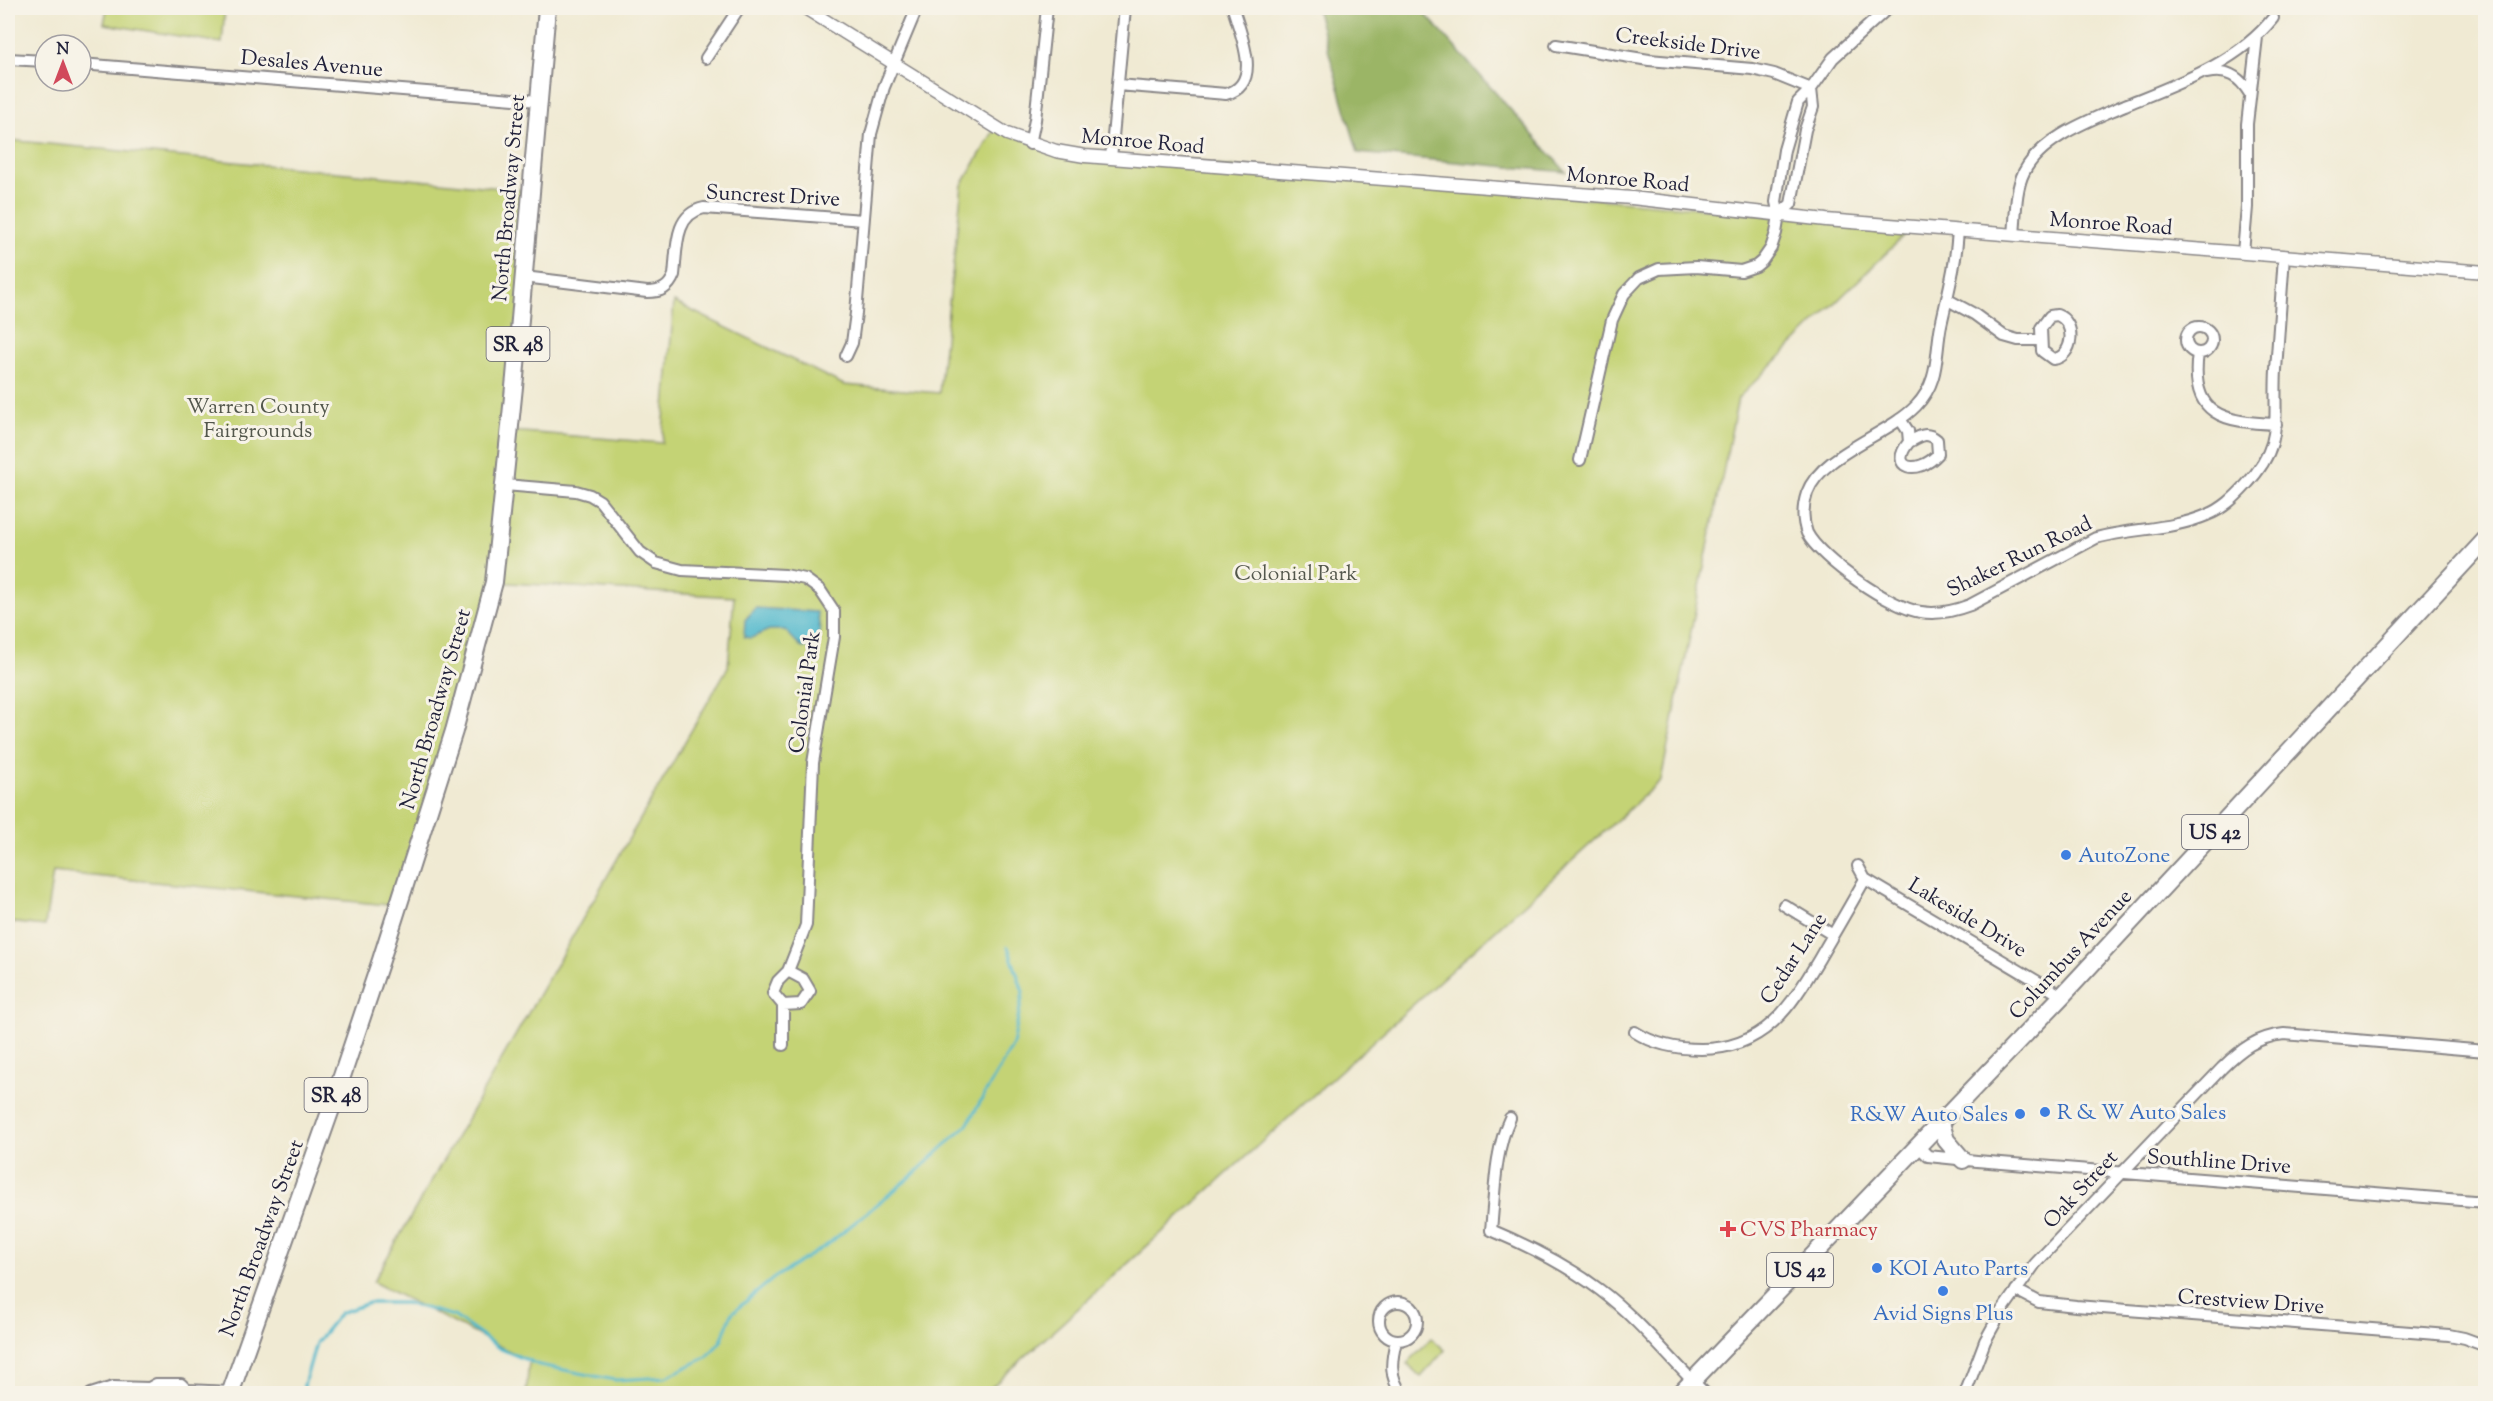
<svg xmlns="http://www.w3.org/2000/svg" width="2493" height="1401" font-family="'Sorts Mill Goudy',serif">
<rect width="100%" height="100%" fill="#f7f3e8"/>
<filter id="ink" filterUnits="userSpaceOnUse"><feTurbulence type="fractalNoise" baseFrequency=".0167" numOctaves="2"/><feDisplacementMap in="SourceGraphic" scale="12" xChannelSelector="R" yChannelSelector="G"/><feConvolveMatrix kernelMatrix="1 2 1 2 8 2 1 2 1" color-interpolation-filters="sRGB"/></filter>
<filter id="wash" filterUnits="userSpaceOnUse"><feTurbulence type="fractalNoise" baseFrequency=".008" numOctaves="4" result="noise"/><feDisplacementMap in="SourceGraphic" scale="24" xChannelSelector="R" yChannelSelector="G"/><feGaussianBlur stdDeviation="1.35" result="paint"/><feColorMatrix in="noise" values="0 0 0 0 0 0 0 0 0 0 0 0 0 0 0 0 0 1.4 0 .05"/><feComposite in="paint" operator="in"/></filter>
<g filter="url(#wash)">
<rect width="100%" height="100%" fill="#f0ead3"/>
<path fill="#c4d375" stroke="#737a58" stroke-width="1.5" d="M107 8H225L222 43 104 24Z
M996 127 1056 151 1913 227 1738 398 1661 780 985 1393 526 1394 529 1361 373 1282 728 667 734 597 494 582 398 906 53 872 45 926 8 922V140L531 191 510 431 662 443 674 302 844 385 939 393 962 185Z
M1431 1338 1445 1350 1421 1377 1407 1364Z"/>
<path fill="#9bb566" stroke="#5e6c50" stroke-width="1.5" d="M1316 8H1420L1566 172 1358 153Z"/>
<path fill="#4eb7cc" stroke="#386c84" stroke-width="1.5" d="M755 608 817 612 820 630 814 646 802 648 785 630H769L751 638 744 637 745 620Z"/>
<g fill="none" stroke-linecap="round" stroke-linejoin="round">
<path stroke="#4eb7cc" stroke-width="3" d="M304 1394V1385L316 1343 340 1313 369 1303H406L454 1316 499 1348 539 1365 615 1380 666 1377 707 1357 721 1341 732 1313 774 1278 827 1245 913 1175 967 1125 1013 1045 1023 992 1008 947"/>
</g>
</g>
<g filter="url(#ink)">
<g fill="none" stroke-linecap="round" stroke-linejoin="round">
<g stroke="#898687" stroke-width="14">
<path id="minor" d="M1556 45 1649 60 1752 69 1774 74 1811 89
M706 58 739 8
M8 59 45 61
M81 64 539 101
M2207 73C2227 68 2240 77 2250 94
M1118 85 1226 94C1264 84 1240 34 1233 8
M1030 144 1035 120 1047 8
M1111 158 1125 8
M1779 215 1791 204 1805 130 1813 107 1811 89
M1958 231C1956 264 1948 293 1941 325 1935 355 1940 381 1916 406 1888 435 1821 454 1807 493 1803 505 1802 520 1807 533 1820 559 1892 609 1921 612 1938 615 1954 611 1970 605L2096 538C2132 528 2172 530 2207 515 2223 509 2235 497 2246 485 2285 443 2273 421 2276 370 2279 332 2281 294 2284 256
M2014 235C2016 215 2015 190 2024 172 2042 137 2091 120 2125 105 2177 84 2238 63 2273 18
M2243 253 2247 207V124L2257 37
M524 277 647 292C661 292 669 288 674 275 677 249 674 214 704 208L863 220
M1948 300 1974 314 2004 336 2018 340H2041
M2057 315C2077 322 2074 357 2053 359L2042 351 2041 328 2050 316Z
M2186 340a13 13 0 1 1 26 0a13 13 0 1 1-26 0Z
M2198 353C2189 416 2224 422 2276 424
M846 356 852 343 856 313 871 134 884 87 917 8
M1900 419 1908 431 1909 442C1887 469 1918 476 1938 454L1937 440C1926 431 1920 436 1909 442
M1580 460 1612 320 1624 294 1639 278 1659 269 1696 267 1741 271 1756 266 1762 261 1771 248 1776 233 1779 215 1776 202 1784 150 1798 102 1811 89 1833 58 1888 8
M505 485 576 491 590 495 600 501 640 552 656 563 682 570 785 575 805 579 820 590 834 611V637L813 763 806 925 788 971 778 981 773 993 783 1005 801 1004 810 991 803 979 788 971
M1858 866 1865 879 2062 996
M1784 905 1833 935
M783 1005V1045
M1635 1032C1655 1045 1677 1049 1701 1049 1764 1049 1790 1008 1819 959 1834 933 1850 906 1865 879
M1510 1118C1494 1152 1495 1193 1491 1230 1529 1246 1567 1265 1600 1290 1640 1320 1670 1360 1706 1394
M1918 1146 1928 1156 1977 1161 2486 1202
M2016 1290 2039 1302 2076 1306 2449 1335 2464 1338 2486 1346
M1379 1321a19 19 0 1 1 38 0a19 19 0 1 1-38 0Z
M1396 1341C1391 1361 1389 1377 1402 1394
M183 1393 187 1390 230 1392
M91 1394 113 1387 149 1388 156 1384H181L187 1390
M1965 1394 1985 1341 2001 1312 2035 1264 2222 1068C2241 1049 2257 1037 2284 1034L2486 1051"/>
</g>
<g stroke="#898687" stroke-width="15">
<path id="tertiary" d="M805 8 1007 134 1056 151 1085 156 1632 198 1826 220 2486 272"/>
</g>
<g stroke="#898687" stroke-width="20">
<path id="primary" d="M1941 1123 1946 1140 1963 1160
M230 1394 331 1109 381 960 454 731 494 582 515 377 547 8
M1680 1394 2062 996 2486 539"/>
</g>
<use href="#minor" stroke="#fff" stroke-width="10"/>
<use href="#tertiary" stroke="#fff" stroke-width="12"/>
<use href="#primary" stroke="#fff" stroke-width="16"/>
</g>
</g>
<g fill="#3f7fe0" stroke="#f7f3e8" stroke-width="2">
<circle cx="2066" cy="855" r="6"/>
<circle cx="2045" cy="1112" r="6"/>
<circle cx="2020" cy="1114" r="6"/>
<circle cx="1877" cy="1268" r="6"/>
<circle cx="1943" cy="1291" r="6"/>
</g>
<path fill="#e0444e" stroke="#f7f3e8" stroke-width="2" d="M1725 1220h6v6h6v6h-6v6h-6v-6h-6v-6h6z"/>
<g text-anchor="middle" stroke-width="6" stroke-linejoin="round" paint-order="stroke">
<g fill="#f7f3e8" stroke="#62616f" stroke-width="1.5">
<rect x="486.5" y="327" width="63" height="34" rx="4.5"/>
<rect x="2182" y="815" width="66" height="34" rx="4.5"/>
<rect x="304.5" y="1078" width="63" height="34" rx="4.5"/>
<rect x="1767" y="1253" width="66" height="34" rx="4.5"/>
</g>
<g font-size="20" font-weight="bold" fill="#22223b">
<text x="518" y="351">SR 48</text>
<text x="2215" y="839">US 42</text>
<text x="336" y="1102">SR 48</text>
<text x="1800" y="1277">US 42</text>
</g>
<g font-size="21" fill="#22223b" stroke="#f7f3e8">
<text transform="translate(1688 43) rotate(7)" y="7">Creekside Drive</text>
<text transform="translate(312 63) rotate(5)" y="7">Desales Avenue</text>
<text transform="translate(1143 141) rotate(5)" y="7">Monroe Road</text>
<text transform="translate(1628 179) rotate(5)" y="7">Monroe Road</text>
<text transform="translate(773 195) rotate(3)" y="7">Suncrest Drive</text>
<text transform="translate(508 198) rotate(-85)" y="7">North Broadway Street</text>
<text transform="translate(2111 223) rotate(4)" y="7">Monroe Road</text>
<text transform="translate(2019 556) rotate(-26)" y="7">Shaker Run Road</text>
<text transform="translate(804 692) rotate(-82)" y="7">Colonial Park</text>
<text transform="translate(435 709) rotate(-74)" y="7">North Broadway Street</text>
<text transform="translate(1968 917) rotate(31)" y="7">Lakeside Drive</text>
<text transform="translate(2070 954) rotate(-47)" y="7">Columbus Avenue</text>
<text transform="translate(1793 958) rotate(-57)" y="7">Cedar Lane</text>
<text transform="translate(2219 1161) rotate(4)" y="7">Southline Drive</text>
<text transform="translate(2080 1189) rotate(-47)" y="7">Oak Street</text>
<text transform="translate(261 1238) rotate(-70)" y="7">North Broadway Street</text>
<text transform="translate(2251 1301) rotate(4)" y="7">Crestview Drive</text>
</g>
<g font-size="21" fill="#53574c" stroke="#f7f3e8">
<text x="258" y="413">Warren County<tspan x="258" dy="24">Fairgrounds</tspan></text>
<text x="1296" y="580">Colonial Park</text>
</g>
<g font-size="21" fill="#366cbe" stroke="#f7f3e8" text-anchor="start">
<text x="2078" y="862">AutoZone</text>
<text x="2057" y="1119">R &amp; W Auto Sales</text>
<text x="2008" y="1121" text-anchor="end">R&amp;W Auto Sales</text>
<text x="1889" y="1275">KOI Auto Parts</text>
<text x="1943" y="1320" text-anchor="middle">Avid Signs Plus</text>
</g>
<g font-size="21" fill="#be3a42" stroke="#f7f3e8" text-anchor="start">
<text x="1740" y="1236">CVS Pharmacy</text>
</g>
</g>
<rect width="2493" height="1401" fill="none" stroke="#f7f3e8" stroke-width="30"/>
<g transform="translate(63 63)"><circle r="28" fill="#f7f3e8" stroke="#a29fa3" stroke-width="1.5"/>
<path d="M0-4.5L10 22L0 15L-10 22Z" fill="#d1495b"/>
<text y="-9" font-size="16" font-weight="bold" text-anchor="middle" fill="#22223b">N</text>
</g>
</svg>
